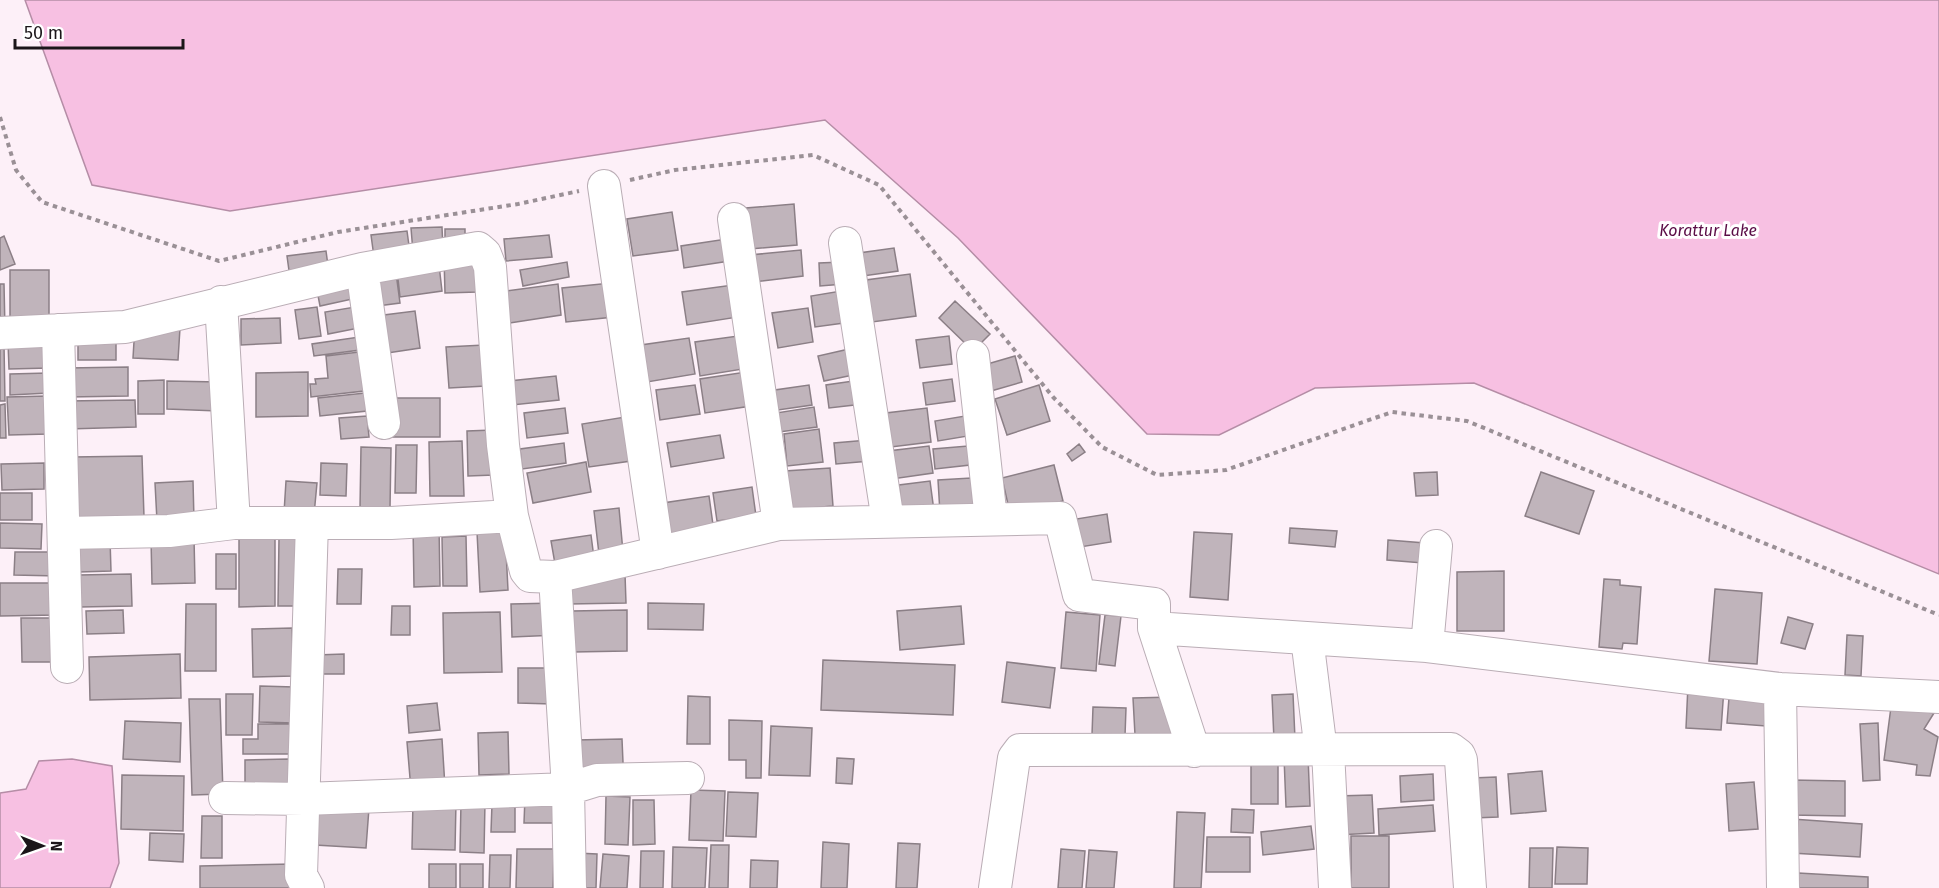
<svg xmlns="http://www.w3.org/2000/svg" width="1939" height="888" font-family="'Fira Sans',sans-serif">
<rect width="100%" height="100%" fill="#fdf0f8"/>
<path fill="#f7c0e2" stroke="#b58da6" stroke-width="1.5" d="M25 0H1939V574L1474 383 1315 388 1219 435 1147 434 958 238 825 120 230 211 92 185Z
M72 759 112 766 119 863 110 888H0V793L26 789 39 761Z"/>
<path fill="#c0b4bb" stroke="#8b7f86" stroke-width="1.5" d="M794 204 797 245 750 249 746 208Z
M672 212 678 250 633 256 627 219Z
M442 227 443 250 413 252 411 228Z
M445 229H465V246L445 245Z
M407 231 410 253 374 257 371 235Z
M549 235 552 257 506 261 504 239Z
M4 236 15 264 0 270V238Z
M733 238 736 260 684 268 681 246Z
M894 248 898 271 863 276 859 253Z
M801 250 803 276 753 282 750 255Z
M326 251 329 273 290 278 287 256Z
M476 256 477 292 445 293 444 257Z
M567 262 569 277 523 286 520 270Z
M842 262 844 284 820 286 819 263Z
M439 265 442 291 400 297 397 270Z
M10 270H49V323H10Z
M396 273 400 303 370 307 367 276Z
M910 274 916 316 872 322 866 280Z
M353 277 357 298 320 306 316 285Z
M611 283 614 317 566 322 562 288Z
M0 284H4L5 330H0Z
M558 284 561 315 503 324 499 292Z
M733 285 738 317 687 325 682 292Z
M847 290 851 322 815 327 811 296Z
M955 301 990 334 973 351 939 318Z
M317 307 321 336 299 339 295 310Z
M355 307 359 328 328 334 325 312Z
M808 308 813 342 778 348 772 313Z
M415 311 420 348 381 354 376 316Z
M280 318 281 343 241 345V319Z
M135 325 180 328 178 360 133 358Z
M738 336 743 369 700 376 695 342Z
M949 336 952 364 920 368 916 340Z
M78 337H116V360H78Z
M359 337 360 350 314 356 312 344Z
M689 338 695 374 647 382 641 345Z
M48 340 49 368 9 369 8 342Z
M0 345H4L5 401H0Z
M484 345 486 386 449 388 446 347Z
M858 347 863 373 824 381 818 356Z
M359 352 364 391 311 397 310 384H316L315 379 328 378 326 356Z
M1015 356 1022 382 984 393 977 367Z
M128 367V396L68 397V368Z
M308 372V416L256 417V373Z
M746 372 751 406 705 413 700 379Z
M48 373 49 393 10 395V374Z
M556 376 559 400 512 405 509 381Z
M952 379 955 401 926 405 923 383Z
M164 380V414H138V381Z
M860 380 863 404 829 408 826 385Z
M167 381 219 382 218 411 167 409Z
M695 385 700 414 660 420 656 390Z
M809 385 812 405 778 410 775 390Z
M1039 385 1050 421 1007 435 995 399Z
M365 393 367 411 320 416 318 398Z
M47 396 48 434 9 435 7 397Z
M389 398H440V437H388Z
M135 400 136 427 68 429 67 401Z
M5 404 6 438H0V405Z
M814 407 817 427 779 432 776 413Z
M565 408 568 433 527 438 524 413Z
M927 408 931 442 891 447 886 413Z
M367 416 369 437 341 439 339 418Z
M965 416 968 436 938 441 935 421Z
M625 417 631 461 589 467 582 424Z
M819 429 823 462 787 466 784 434Z
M493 430 494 475 468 476 467 431Z
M720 435 724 458 671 467 667 443Z
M868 440 870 461 836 464 834 443Z
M462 441 464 496H430L429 442Z
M564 443 566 463 522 469 520 449Z
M1079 444 1085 452 1072 461 1067 454Z
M396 445H417L416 493H395Z
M929 446 933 473 892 479 888 451Z
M968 446 970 465 935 469 933 449Z
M361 447 391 448 390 508H360Z
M142 456 144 517 73 518 72 457Z
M586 462 591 492 533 503 527 473Z
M44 463V489L2 490 1 464Z
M321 463 347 464 346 496 320 495Z
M1054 465 1063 501 1010 513 1002 478Z
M830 468 833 506 788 510 785 471Z
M1437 472 1438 495 1416 496 1414 473Z
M1541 472 1594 491 1579 534 1525 516Z
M971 478 974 511 940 513 938 480Z
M193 481 194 520 157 521 155 483Z
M286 481 317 483 314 515 284 513Z
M930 481 934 511 902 515 899 485Z
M752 487 756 516 717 521 713 493Z
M0 493H32V520H0Z
M709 496 714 532 669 539 663 503Z
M619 508 623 552 599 554 594 511Z
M1107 514 1111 542 1074 548 1070 520Z
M0 523 42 524 41 549 0 548Z
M413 525H439L440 586 414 587Z
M1290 528 1337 531 1335 547 1289 543Z
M505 531 508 590 480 592 477 532Z
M1194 532 1232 534 1228 600 1190 597Z
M591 535 594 558 555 564 551 541Z
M466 536 467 586H443L442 537Z
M239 537H275V606L239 607Z
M194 538 195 583 152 584 151 539Z
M279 538 296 539 295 606H278Z
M110 539 111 571 79 572 78 540Z
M1388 540 1425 543 1423 563 1387 560Z
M15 552H58V576L14 575Z
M216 554H236V589H216Z
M338 569H362L361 604H337Z
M1504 571V631H1457V572Z
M131 574 132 606 80 607 79 575Z
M625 574 626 603 569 604 566 579Z
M1604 579 1620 580V585L1641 587 1637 644 1623 643 1622 649 1599 647Z
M0 583H56V615L0 616Z
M1715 589 1762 593 1757 664 1709 661Z
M556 603 557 635 512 637 511 604Z
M648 603 704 604 703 630 648 629Z
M186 604H216V671H185Z
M392 606H410V635H391Z
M961 606 964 644 900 650 897 611Z
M123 610 124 633 87 634 86 611Z
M627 610V651L573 652 572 611Z
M500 612 502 672 444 673 443 613Z
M1066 612 1100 615 1096 671 1061 668Z
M1105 615 1121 616 1115 666 1099 664Z
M1788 617 1813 624 1805 649 1781 643Z
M21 618H56L57 662H22Z
M292 628 293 676 253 677 252 629Z
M1847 635 1863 636 1861 676 1845 675Z
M180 654 181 698 90 700 89 657Z
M344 654V674H317L316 655Z
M823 660 955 665 953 715 821 710Z
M1007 662 1055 668 1050 708 1002 702Z
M518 668H552V704L518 703Z
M1688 685 1724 688 1721 730 1686 728Z
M1730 685 1769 688 1766 726 1727 723Z
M260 686 294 687V723L259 722Z
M226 694H253L252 735H226Z
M1293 694 1295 739 1274 740 1272 695Z
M688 696 710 697V744H687Z
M1173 697 1174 734 1135 735 1133 698Z
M189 699H220L223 794 192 795Z
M437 703 440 730 409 733 407 706Z
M1093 707 1126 708 1125 736 1092 735Z
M1891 707 1934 713 1924 729 1938 737 1930 776 1916 775 1917 765 1884 760Z
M729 720 762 721 761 778H746V760H729Z
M125 721 181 723 180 762 123 759Z
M1878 723 1880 780 1863 781 1860 724Z
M258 724H292V754H243V739H258Z
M771 726 812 728 810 776 769 775Z
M508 732 509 774 479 775 478 733Z
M442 739 445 787 411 790 407 742Z
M622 739 624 786 577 787 576 740Z
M1308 756 1310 806 1286 807 1284 757Z
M1251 757H1278V804H1251Z
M837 758 854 759 852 784 836 783Z
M289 759 291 793 245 795V760Z
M1542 771 1546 811 1511 814 1508 774Z
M1433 774 1434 800 1401 802 1400 776Z
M122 775 184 776 183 831 121 829Z
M1496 777 1498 817 1474 818 1472 778Z
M1791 780 1845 781V816L1791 815Z
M1754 782 1758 829 1729 831 1726 784Z
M691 790 725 791 723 841 689 840Z
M728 792 758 793 756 837 726 836Z
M1372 795 1374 833 1337 835 1336 796Z
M606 796 630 797 628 845 605 844Z
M525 797 559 798V823H524Z
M633 800H654L655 844 633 845Z
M413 801 456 802 455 850 412 849Z
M461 802H485L484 853 460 852Z
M492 804H515V832H491Z
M318 805 369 808 366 848 315 845Z
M1433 805 1435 831 1379 835 1378 809Z
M1232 809 1254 810 1253 833 1231 832Z
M1177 812 1205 813 1201 888H1174Z
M202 816H222V858H201Z
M1792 819 1862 824 1860 857 1791 853Z
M1311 826 1314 849 1263 855 1261 832Z
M150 833 184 834 183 862 149 860Z
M1351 836H1389V888H1351Z
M1207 837H1250V872H1206Z
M823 842 849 844 847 888H821Z
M898 843 920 844 917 888H896Z
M711 845H729L728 888H709Z
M673 847 707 848 705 888H672Z
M1557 847 1588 848 1587 884H1555Z
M1530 848H1553L1552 888H1529Z
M517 849H554L553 888H516Z
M1061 849 1085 851 1082 888H1058Z
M1089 850 1117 852 1114 888H1086Z
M641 851H664L663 888H640Z
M576 853 597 854 596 888H575Z
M603 854 629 856 627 888H600Z
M490 855H511L510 888H489Z
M751 860 778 861 777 888H750Z
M293 864V888H200V866Z
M429 864H456V888H429Z
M460 864H483V888H460Z
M1798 873 1868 877V888H1798Z"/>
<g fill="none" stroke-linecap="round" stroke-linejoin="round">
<g stroke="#baadb5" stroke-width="34">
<path id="minor" d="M604 186 658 553
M734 219 779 524
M845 243 888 521
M362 269 384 423
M221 302 234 523
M58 330 67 667
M0 333 125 327 362 269 478 248 485 254 490 267 503 445 512 516 526 571 530 576 555 577 779 524 1060 518 1079 595 1154 604V628
M973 356 991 519
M64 533 169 531 234 523H391L512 516
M1436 546 1427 646 1780 689 1939 697
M555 577 568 789 570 888
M1307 638 1321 751
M1780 689 1783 888
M1194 751 1154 628 1427 646
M1328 751 1335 888
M225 798 304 799 568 789 597 780 688 778
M308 888 301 875 312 523
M995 888 1014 758 1020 750 1451 749 1459 755 1461 760 1470 888"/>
</g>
<path stroke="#9a9096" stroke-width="4" stroke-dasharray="4.5 4.5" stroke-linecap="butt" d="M0 117 16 170 42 202 219 261 338 232 518 204 579 191
M630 180 675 170 813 155 879 185 1053 397 1102 447 1157 475 1226 470 1392 412 1467 421 1939 615"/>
<use href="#minor" stroke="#fff" stroke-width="32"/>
</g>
<g text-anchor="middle" stroke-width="6" stroke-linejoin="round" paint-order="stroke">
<g font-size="16" font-style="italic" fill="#5a0c46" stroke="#fff">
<text x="1708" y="236">Korattur Lake</text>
</g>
</g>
<g transform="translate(42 846) rotate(91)" stroke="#ffffff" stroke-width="4.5" paint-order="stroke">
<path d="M0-4.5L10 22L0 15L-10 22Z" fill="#1b1619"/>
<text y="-9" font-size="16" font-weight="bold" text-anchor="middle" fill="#1b1619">N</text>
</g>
<path d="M15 39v9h168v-9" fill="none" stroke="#1b1619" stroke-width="3"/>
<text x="24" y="39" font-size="18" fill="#1b1619" stroke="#ffffff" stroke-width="4.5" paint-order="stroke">50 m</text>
</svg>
